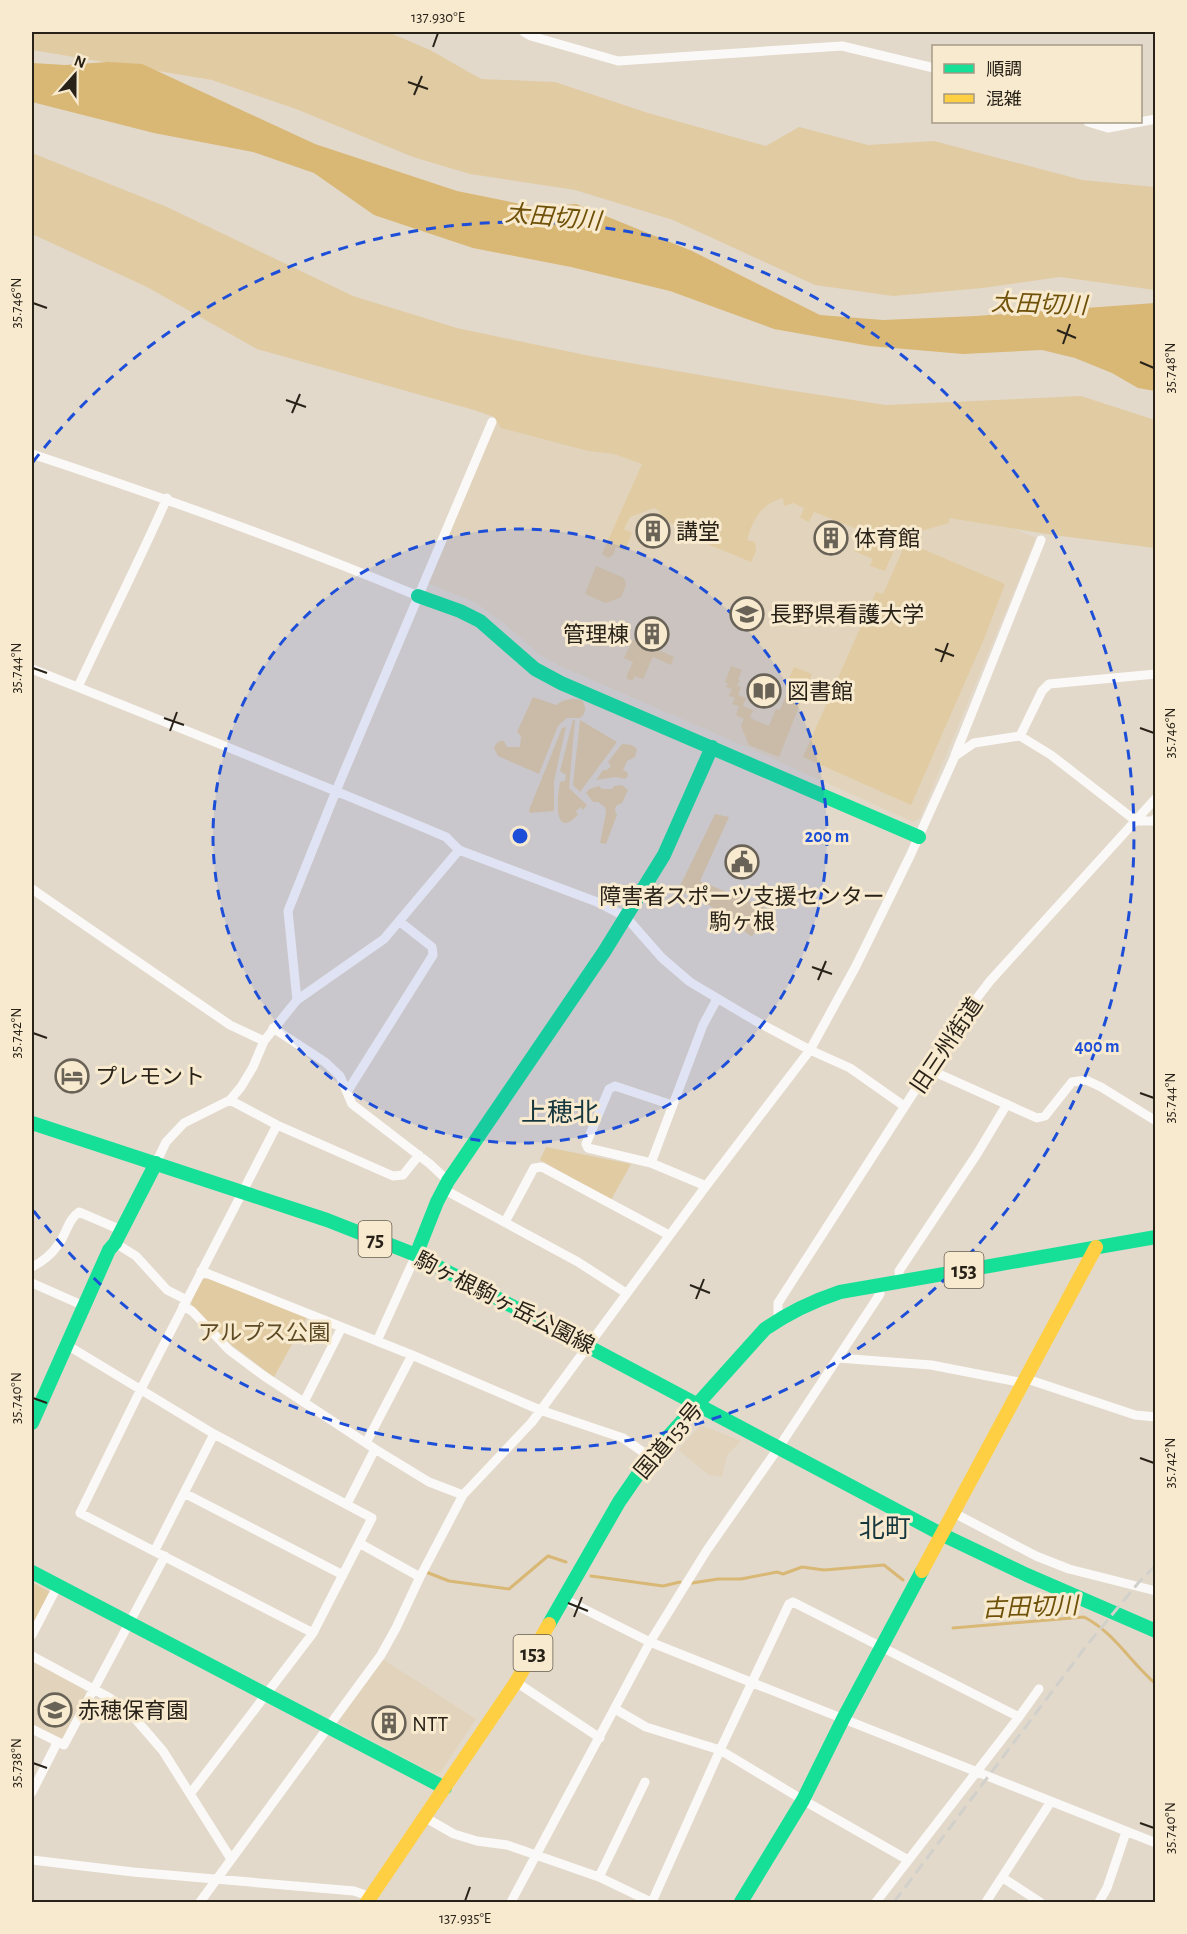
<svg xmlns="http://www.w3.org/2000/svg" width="1187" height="1934" font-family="'Alegreya Sans','Noto Sans JP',sans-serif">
<rect width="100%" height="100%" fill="#e2d9cb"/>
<path fill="#e2d4bc" d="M501 407 972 511 1036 538 920 818 913 822 749 748 560 666 539 654 506 625 475 602 427 583Z
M701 1425 741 1441 727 1455 722 1477 709 1475 678 1450Z
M381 1658 476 1719 440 1773 435 1774 337 1722Z
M32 1660 84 1689 86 1695 65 1737 58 1739 32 1725Z"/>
<path fill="#e1cba2" d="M32 32H388L430 50 481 79 555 82 648 113 766 146 799 127 868 145 934 141 1082 180 1155 187V290L1060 277 983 288 893 296 815 285 673 220 575 190 470 174 413 157 296 109 212 80 32 50Z
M32 153 167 207 353 296 457 328 590 356 781 389 886 405 1081 396 1155 420V548L1053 535 949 518V523L900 537 885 571 870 566 873 559 854 551 862 531 814 512 809 522 800 518 804 508 793 503 784 506 783 498C761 504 753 519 747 540L755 542 756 551 751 562 678 532 680 528 658 516 661 512 654 508 630 517 624 529 632 533 625 551 616 547 613 555 608 558 602 554 642 464 614 454 588 451 501 428 494 417 474 410 257 349 147 287 32 234Z
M906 542 1005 584 984 639 911 805 803 757 876 592 883 594Z
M596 566 624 578 626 585 621 597 606 603 585 594Z
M633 639 674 657 671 665 653 657 643 679 635 676 632 681 626 678 633 662 624 658Z
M731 666 742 670 738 679 740 680 737 686 741 687 738 695 746 698 743 706 753 710 750 718 769 726 776 709 780 710 791 683 788 681 794 667 812 674 779 757 749 745 741 726 744 719 736 715 739 706 732 704 735 698 729 696 732 689 726 687 728 683 725 682Z
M533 697 556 705C565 699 571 698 582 700 586 707 587 712 580 718H567L558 726 539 774 498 756 494 748C496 743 499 740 504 741L507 747H520L521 736 517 732Z
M573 720H575L569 788 587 805 583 810 581 807 576 811 578 815C575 817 570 823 566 823 553 823 559 789 560 782L565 781 566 775 560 771Z
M580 720 617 742 580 792 573 785Z
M566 727 554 781V811L530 813 529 810 562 728Z
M622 744 632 745 637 749 635 757 627 761 623 770 627 772 628 776 625 779 616 777 596 780 603 770H607L611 766 608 762Z
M622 785 628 790 622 803 616 806 615 811 617 815 606 844 600 843 606 813 605 807 598 802H593L586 793 589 789 599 786 602 789H612L614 786Z
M715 814 729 817 700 881 766 908 752 937 712 907 678 890Z
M546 1147 631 1164 611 1200 540 1160Z
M203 1279H210L307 1317 274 1377 233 1346 192 1307 191 1302Z
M32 1582 50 1592 32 1626Z"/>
<path fill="#d9b774" d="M108 62 142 64 315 144 457 191 535 207 576 204 692 251 820 315 883 320 976 316 1155 303V391L1138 388 1112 373 1075 358 1042 350 963 354 870 346 774 329 670 291 571 267 473 248 374 215 314 173 253 152 154 133 32 102V63L65 65Z"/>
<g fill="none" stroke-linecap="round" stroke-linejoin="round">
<path stroke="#d9b774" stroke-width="3" d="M426 1572 449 1581 509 1589 548 1556 566 1562
M591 1576 663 1586 680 1582
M692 1583 718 1579H741L777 1572 783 1574 802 1567 824 1570 884 1565 903 1580
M953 1628 1084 1617C1115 1633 1130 1662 1156 1684"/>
<path stroke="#fbf9f7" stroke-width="9" d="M524 32 531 36 618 61 842 46 934 68
M1088 122 1108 128 1156 119
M32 454C162 497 291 543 418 596
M32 669C170 724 309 779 446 837L459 850
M78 687C107 624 139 562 167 498
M1020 736 1042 691 1049 684 1156 674
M955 755 1041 540
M32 889 230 1025 264 1041
M297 1000 288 911 336 791 492 422
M273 1028 325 1062 340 1076 352 1104 430 1164 448 1181
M928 1069 1037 1118 1045 1116 1072 1082 1086 1080 1101 1087 1156 1121
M347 1092 433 955 432 947 399 921
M230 1100 277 1125 393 1176 403 1175 419 1155
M277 1125 141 1389 80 1513 313 1633
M156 1163 166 1142 184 1123 230 1100 241 1087 253 1067 264 1041 297 1000 384 939 459 850 597 902 626 917 662 958 690 982 754 1020 810 1050 850 1068 904 1106
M651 1163 588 1148 586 1144 609 1089 615 1086 672 1105
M706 1186 651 1163 703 1025 717 999
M443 1189 578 1262 626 1293
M505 1222 534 1168 542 1167 669 1235
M115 1243 136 1256 167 1290 187 1300
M32 1267C42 1262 51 1255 58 1245 66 1235 68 1219 79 1212L121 1230
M201 1271 412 1355 540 1410 623 1438 650 1457
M900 1281 899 1271 977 1154 1007 1104
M32 1283 84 1306
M183 1306 192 1311 229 1350 264 1376 375 1449 429 1482 463 1495
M778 1319V1303L961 1019 990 981 1156 798
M377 1341 416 1255
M67 1345 214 1434 372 1518 313 1633 190 1794
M838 1358 931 1365 1024 1383
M1027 1379 1135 1415 1156 1417
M304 1402 342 1327
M366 1443 412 1355
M184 1493 343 1575
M347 1504 375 1449
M954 1513 1036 1556 1069 1569 1156 1591
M359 1543 420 1577
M155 1550 214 1434
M564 1599 650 1642 1156 1843
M32 1635 58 1585
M32 1656 110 1698 132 1715 163 1751 231 1859
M516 1682 600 1738
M615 1709 646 1727 720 1750 803 1800 908 1860
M1019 1717 1039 1689
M32 1729 64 1745 165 1556
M32 1792 57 1743
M426 1818 454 1834 477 1841 507 1845 599 1877 651 1902
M32 1860 133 1872 354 1891 371 1897
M599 1877 645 1782
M1003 1878 1040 1902
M200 1902 381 1655 396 1628 420 1577 463 1495 532 1422 706 1186 810 1050 856 966 910 856 955 756 974 743 1020 736 1051 755 1136 821H1153L1156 818
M511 1902 650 1642 707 1550 779 1447 880 1294V1285
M652 1902 720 1750 789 1604 793 1602 1019 1717 876 1902
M986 1902 1050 1803
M1099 1902 1107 1888 1126 1832"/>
<path stroke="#16e098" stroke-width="14" d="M418 596 460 611 480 621 535 669 561 683 919 837
M32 1123 327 1220 416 1255 698 1405
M416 1255 437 1202 448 1181 604 952 664 855 712 747
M698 1405 943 1535 1027 1575 1156 1631
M32 1423 109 1250 115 1243 156 1163
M32 1572 445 1788
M549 1624 619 1502 650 1457 765 1329C788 1313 813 1301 840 1292L1156 1237
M741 1902 803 1800 843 1719 922 1571"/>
<path stroke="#ffcf43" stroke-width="14" d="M922 1571 1096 1247
M367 1902 516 1682 549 1624"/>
<path stroke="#d2d0cb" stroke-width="3" stroke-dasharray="12 6" stroke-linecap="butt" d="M894 1902 1087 1645 1139 1582 1156 1565"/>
</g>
<path fill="none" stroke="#282218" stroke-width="2" d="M433 47 438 33M408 82 428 89M414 95 422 76M33 303 47 308M1057 330 1076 338M1063 344 1070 324M1140 362 1154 368M286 400 306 407M292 413 300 394M935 649 954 656M941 662 948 643M33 668 47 673M164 718 184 725M1140 728 1154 733M170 731 177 712M812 967 832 974M818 980 826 961M33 1033 47 1038M1140 1093 1154 1098M690 1285 710 1293M696 1299 704 1279M33 1398 47 1403M1140 1458 1154 1463M568 1603 588 1611M574 1617 582 1597M33 1763 47 1768M1140 1823 1154 1828M465 1901 470 1887"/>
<circle cx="520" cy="836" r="307" fill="#1d4ed8" fill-opacity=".12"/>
<g fill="none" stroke="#1d4ed8" stroke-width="3" stroke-dasharray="10 8">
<circle cx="520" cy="836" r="307"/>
<path d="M33 462A614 614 0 1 1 33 1210"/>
</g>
<defs>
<g id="building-ring" transform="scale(1.725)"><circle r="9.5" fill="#f8eacf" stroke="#696257" stroke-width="1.5"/><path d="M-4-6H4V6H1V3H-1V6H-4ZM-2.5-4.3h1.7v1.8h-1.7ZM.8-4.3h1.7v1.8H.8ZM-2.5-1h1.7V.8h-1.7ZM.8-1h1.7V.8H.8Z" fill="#696257"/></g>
<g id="university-ring" transform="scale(1.725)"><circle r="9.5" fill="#f8eacf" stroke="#696257" stroke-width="1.5"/><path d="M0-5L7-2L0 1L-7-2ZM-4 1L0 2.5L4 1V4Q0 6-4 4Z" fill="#696257"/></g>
<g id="library-ring" transform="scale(1.725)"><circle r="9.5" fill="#f8eacf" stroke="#696257" stroke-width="1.5"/><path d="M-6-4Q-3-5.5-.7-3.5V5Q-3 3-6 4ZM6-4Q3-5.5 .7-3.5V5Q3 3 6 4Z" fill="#696257"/></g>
<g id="civic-ring" transform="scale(1.725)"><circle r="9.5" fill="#f8eacf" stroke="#696257" stroke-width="1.5"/><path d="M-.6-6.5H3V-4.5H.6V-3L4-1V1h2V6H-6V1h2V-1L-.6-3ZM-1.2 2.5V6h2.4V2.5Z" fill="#696257"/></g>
<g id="hotel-ring" transform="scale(1.725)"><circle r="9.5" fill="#f8eacf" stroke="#696257" stroke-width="1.5"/><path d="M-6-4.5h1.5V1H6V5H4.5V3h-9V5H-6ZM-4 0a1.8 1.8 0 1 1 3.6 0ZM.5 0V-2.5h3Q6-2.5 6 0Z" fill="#696257"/></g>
<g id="school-ring" transform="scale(1.725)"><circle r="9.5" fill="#f8eacf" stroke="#696257" stroke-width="1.5"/><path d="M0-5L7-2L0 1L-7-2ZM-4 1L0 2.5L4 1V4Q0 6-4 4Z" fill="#696257"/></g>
</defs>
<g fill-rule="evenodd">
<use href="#building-ring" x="653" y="531"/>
<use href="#building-ring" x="831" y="538"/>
<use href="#university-ring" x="747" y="614"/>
<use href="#building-ring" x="652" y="634"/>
<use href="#library-ring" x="764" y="691"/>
<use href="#civic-ring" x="742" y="862"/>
<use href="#hotel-ring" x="72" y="1076"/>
<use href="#school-ring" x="55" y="1710"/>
<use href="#building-ring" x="389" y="1723"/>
</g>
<g text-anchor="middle" stroke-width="6" stroke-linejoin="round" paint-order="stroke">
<g fill="#f8eacf" stroke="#665e4f" stroke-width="1.5">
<rect x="358.5" y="1221" width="33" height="36" rx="4.5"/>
<rect x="944.5" y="1252" width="39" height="36" rx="4.5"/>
<rect x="513.5" y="1635" width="39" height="36" rx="4.5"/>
</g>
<g font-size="21" font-weight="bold" fill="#282218">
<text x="375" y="1246">75</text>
<text x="964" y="1277">153</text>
<text x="533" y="1660">153</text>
</g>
<g font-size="22" fill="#282218" stroke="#f8eacf" text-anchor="start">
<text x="676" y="539">講堂</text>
<text x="854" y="546">体育館</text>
<text x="770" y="622">長野県看護大学</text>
<text x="629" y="642" text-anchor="end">管理棟</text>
<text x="787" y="699">図書館</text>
<text x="742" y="904" text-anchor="middle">障害者スポーツ支援センター<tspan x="742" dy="25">駒ヶ根</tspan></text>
<text x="95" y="1084">プレモント</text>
<text x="78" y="1718">赤穂保育園</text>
<text x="412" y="1731">NTT</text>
</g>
<g font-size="22" fill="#282218" stroke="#f8eacf">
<text transform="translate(946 1045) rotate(-56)" y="8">旧三州街道</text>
<text transform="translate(505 1302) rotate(27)" y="8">駒ヶ根駒ヶ岳公園線</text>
<text transform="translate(668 1440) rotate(-50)" y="8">国道153号</text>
</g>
<g font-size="22" fill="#5e4b25" stroke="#f8eacf">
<text x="264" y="1340">アルプス公園</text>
</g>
<g font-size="24" font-style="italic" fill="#6f5109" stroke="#f8eacf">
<text transform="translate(553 217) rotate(5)" y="8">太田切川</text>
<text transform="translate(1039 304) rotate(2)" y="8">太田切川</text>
<text transform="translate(1030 1607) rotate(-2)" y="8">古田切川</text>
</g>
<g font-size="26" fill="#16373d" stroke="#f8eacf">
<text x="560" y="1121">上穂北</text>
<text x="885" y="1537">北町</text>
</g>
</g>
<circle cx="520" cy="836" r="9" fill="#1d4ed8" stroke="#f8eacf" stroke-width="3"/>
<g font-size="18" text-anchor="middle" font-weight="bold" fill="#1d4ed8" stroke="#f8eacf" stroke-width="6" stroke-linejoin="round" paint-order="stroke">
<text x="827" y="842">200 m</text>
<text x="1097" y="1052">400 m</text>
</g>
<rect width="1187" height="1934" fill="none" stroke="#f8eacf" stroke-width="66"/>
<rect x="932" y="45" width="210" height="78" fill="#f8eacf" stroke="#a59a86" stroke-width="1.5"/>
<rect x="944" y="64" width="30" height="9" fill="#16e098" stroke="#a59a86" stroke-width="1.5"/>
<text x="986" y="75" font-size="18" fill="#282218">順調</text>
<rect x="944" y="94" width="30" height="9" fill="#ffcf43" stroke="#a59a86" stroke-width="1.5"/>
<text x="986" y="105" font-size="18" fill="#282218">混雑</text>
<g transform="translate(75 75) rotate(21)" stroke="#f8eacf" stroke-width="4.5" paint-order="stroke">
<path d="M0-4.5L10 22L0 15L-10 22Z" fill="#282218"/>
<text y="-9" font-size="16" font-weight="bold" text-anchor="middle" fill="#282218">N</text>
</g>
<rect x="33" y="33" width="1121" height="1868" fill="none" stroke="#282218" stroke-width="2"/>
<g font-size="15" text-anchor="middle" fill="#282218">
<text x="438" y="22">137.930°E</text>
<text transform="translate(16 303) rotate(-90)" y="5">35.746°N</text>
<text transform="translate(1170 368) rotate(-90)" y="5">35.748°N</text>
<text transform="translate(16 668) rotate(-90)" y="5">35.744°N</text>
<text transform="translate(1170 733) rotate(-90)" y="5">35.746°N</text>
<text transform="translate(16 1033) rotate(-90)" y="5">35.742°N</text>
<text transform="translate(1170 1098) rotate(-90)" y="5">35.744°N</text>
<text transform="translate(16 1398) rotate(-90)" y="5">35.740°N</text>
<text transform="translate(1170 1463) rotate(-90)" y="5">35.742°N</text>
<text transform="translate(16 1763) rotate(-90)" y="5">35.738°N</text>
<text transform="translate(1170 1828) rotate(-90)" y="5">35.740°N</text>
<text x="465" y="1923">137.935°E</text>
</g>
</svg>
